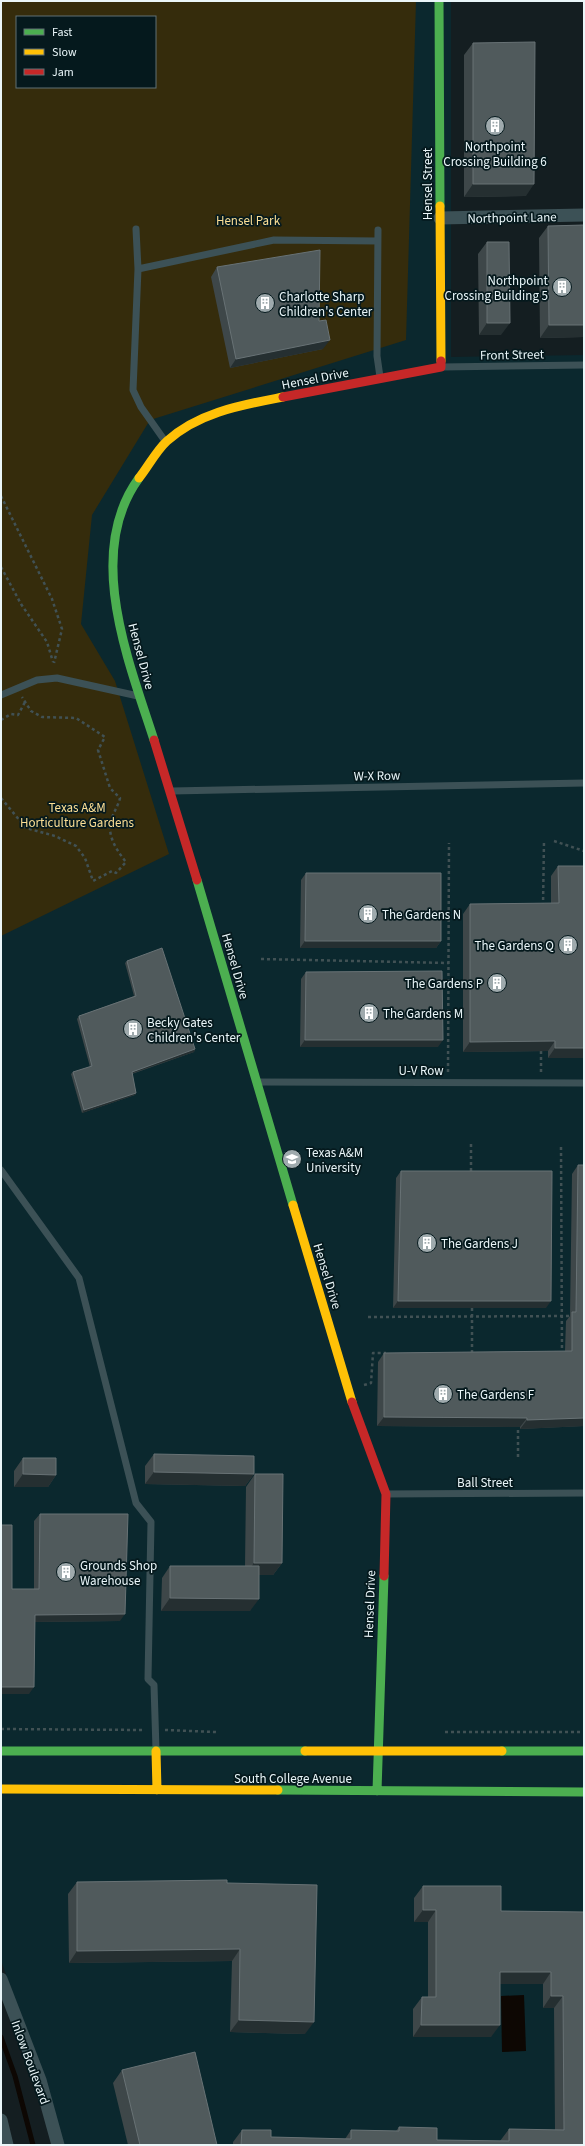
<svg xmlns="http://www.w3.org/2000/svg" width="585" height="2146" font-family="'Source Sans 3',sans-serif">
<rect width="100%" height="100%" fill="#141e21"/>
<path fill="#0b282e" fill-rule="evenodd" d="M1 1H451V357L584 355V2145H64L1 1960ZM17 17H155V87H17Z"/>
<path fill="#352c0c" fill-rule="evenodd" d="M1 1H416L406 340 150 420 92 515 81 624 115 681 169 854 1 936ZM17 17H155V87H17Z"/>
<path fill="#0d0703" d="M524 1995 526 2051 502 2052 501 1996Z"/>
<g fill="none" stroke-linecap="round" stroke-linejoin="round">
<path stroke="#0d0703" stroke-width="5" d="M1 2037 15 2076 33 2145"/>
<path stroke="#415154" stroke-width="2.5" stroke-dasharray="3 3" stroke-linecap="butt" d="M1 496 52 599 62 629 54 663
M1 567 21 604 47 642 53 662
M1 720 11 714 18 715 25 702
M1 798 26 828 55 836 76 846 85 858 93 881 112 871 116 873 126 862C118 852 109 839 110 825 111 816 118 807 120 798L110 788 98 750 105 737 76 718 42 717 31 711 22 697
M554 841 584 851
M543 906 544 841
M261 959 449 963
M448 1072 449 843
M541 1072V1049
M471 1144V1173
M561 1147 562 1353
M368 1317 573 1316
M472 1353V1306
M364 1385 371 1383 373 1353H386
M518 1424V1457
M1 1729 144 1730
M165 1730 216 1732
M445 1732H584"/>
<path stroke="#3c5156" stroke-width="7" d="M136 229 138 269 133 390 141 407 165 441
M378 230 377 356 380 377
M138 269 274 240 378 241
M442 367 584 365
M1 695 37 680 57 678 138 696
M172 791 584 783
M258 1082 584 1083
M1 1170 79 1278 136 1503 151 1522 148 1679 154 1685 156 1750
M386 1494 584 1493"/>
<path stroke="#3c5156" stroke-width="13" d="M440 218 584 215
M1 1979 40 2080 58 2145
M1 2120 7 2145"/>
<path stroke="#4caf50" stroke-width="9" d="M439 1 440 206
M139 478C84 553 129 662 154 740
M197 880 293 1205
M1 1751H305
M502 1751H584
M278 1790 584 1792
M377 1791 384 1576"/>
<path stroke="#ffc107" stroke-width="9" d="M440 206 441 361
M139 478C148 467 156 451 167 441 199 412 242 405 283 397
M293 1205 352 1402
M156 1751 157 1790
M305 1751H502
M1 1789 278 1790"/>
<path stroke="#c62828" stroke-width="9" d="M283 397 441 367V361
M154 740 197 880
M352 1402 386 1494 384 1576"/>
</g>
<path fill="#3e4749" d="M473 43 526 196 464 197V55Z
M584 225V337L540 338 539 238 548 226Z
M487 242 501 335H479L478 254Z
M217 267 319 321 323 349 230 368 211 277Z
M558 866 584 1058H548V1051L463 1052V914L470 904H551V876Z
M306 873 441 941 436 948H300L301 880Z
M127 961 195 1049 194 1052 132 1074 136 1093 135 1095 82 1113 71 1074 73 1072 90 1067 77 1019 79 1016 134 996 125 963Z
M306 972 438 1047H300L301 979Z
M578 1165 584 1426 520 1429V1427L377 1426 378 1362 384 1353 565 1351 566 1321 570 1316 572 1174Z
M401 1171 546 1308H393L396 1178Z
M154 1454 254 1474 245 1486 145 1484V1466Z
M23 1458 56 1475 48 1487H14V1471Z
M255 1474 282 1563 273 1575H259L250 1611H161L162 1578 170 1566H245L246 1487Z
M40 1514 120 1621 35 1622 29 1694H1V1525L12 1589H34V1521Z
M77 1882 227 1883 305 2034 230 2032 232 1961 69 1963 68 1894Z
M423 1886 501 1911 584 1912V2145H233V2142L242 2130 271 2137 345 2139 351 2130 396 2131 399 2127 437 2140 500 2141 509 2129 555 2130 554 2008H543V1984H500L491 2037H413V2009L422 1997H428V1922H414V1898Z
M122 2070 217 2145H128L113 2083Z"/>
<path fill="#252f31" d="M473 184H534L526 196 464 197Z
M487 323H510L501 335H479Z
M549 325H584V337L540 338Z
M330 340 323 349 230 368 236 359Z
M305 941H441L436 948H300Z
M305 1040H443L438 1047H300Z
M555 1041 548 1051 463 1052 470 1042Z
M555 1048H584V1058H548Z
M195 1049 194 1052 130 1074 132 1072Z
M136 1093 135 1095 82 1113 84 1110Z
M398 1301H551L546 1308H393Z
M384 1417 527 1418 520 1427 377 1426Z
M584 1418V1426L520 1429 527 1420Z
M154 1472 254 1474 245 1486 145 1484Z
M23 1474 56 1475 48 1487H14Z
M254 1563H282L273 1575H245Z
M170 1598 259 1599 250 1611H161Z
M125 1614 120 1621 30 1622 35 1615Z
M1 1687H34L29 1694H1Z
M423 1910H436L428 1922H414Z
M240 1949 232 1961 69 1963 77 1951Z
M500 1972H551L543 1984H491Z
M551 1996H563L554 2008H543Z
M239 2020 314 2022 305 2034 230 2032Z
M421 2025H500L491 2037H413Z"/>
<path fill="#505a5c" stroke="#687275" d="M535 42 534 184H473V43Z
M584 225V325H549L548 226Z
M487 242H509L510 323H487Z
M320 250 319 321 326 320 330 340 236 359 217 267Z
M558 866H584V1048H555V1041L470 1042V904L559 903Z
M306 873H441V941H305Z
M162 948 195 1049 132 1072 136 1093 84 1110 73 1072 92 1066 79 1016 136 996 127 961Z
M442 971 443 1040H305L306 972Z
M578 1165H584V1418L527 1420V1418L384 1417V1353L572 1351V1312H576Z
M401 1171H552L551 1301H398Z
M154 1454 254 1456V1474L154 1472Z
M23 1458H56V1475L23 1474Z
M255 1474H283L282 1563H254Z
M40 1514H128L125 1614 35 1615 34 1687H1V1525H12V1589H39Z
M170 1566H259V1599L170 1598Z
M227 1880V1883L317 1885 314 2022 239 2020 240 1949 77 1951V1882Z
M423 1886H501V1911L584 1912V2145H241L242 2130H271V2137L351 2139V2130L399 2131V2127L437 2128V2140L509 2141V2129L564 2130 563 1996H551V1972H500V2025H421L422 1997H436V1910H423Z
M195 2052 217 2145H140L122 2070Z"/>
<defs>
<g id="building-disc" transform="scale(1)"><circle r="9.5" fill="#9faaad" stroke="#05191d"/><path d="M-4-6H4V6H1V3H-1V6H-4ZM-2.5-4.3h1.7v1.8h-1.7ZM.8-4.3h1.7v1.8H.8ZM-2.5-1h1.7V.8h-1.7ZM.8-1h1.7V.8H.8Z" fill="#fff"/></g>
<g id="university-disc" transform="scale(1)"><circle r="9.5" fill="#9faaad" stroke="#05191d"/><path d="M0-5L7-2L0 1L-7-2ZM-4 1L0 2.5L4 1V4Q0 6-4 4Z" fill="#fff"/></g>
</defs>
<g fill-rule="evenodd">
<use href="#building-disc" x="495" y="126"/>
<use href="#building-disc" x="562" y="287"/>
<use href="#building-disc" x="265" y="303"/>
<use href="#building-disc" x="368" y="914"/>
<use href="#building-disc" x="568" y="945"/>
<use href="#building-disc" x="497" y="983"/>
<use href="#building-disc" x="369" y="1013"/>
<use href="#building-disc" x="133" y="1029"/>
<use href="#university-disc" x="292" y="1159"/>
<use href="#building-disc" x="427" y="1243"/>
<use href="#building-disc" x="443" y="1394"/>
<use href="#building-disc" x="66" y="1572"/>
</g>
<g text-anchor="middle" stroke-width="3.5" stroke-linejoin="round" paint-order="stroke">
<g font-size="13" fill="#eaf6f9" stroke="#05191d" text-anchor="start">
<text x="495" y="151" text-anchor="middle">Northpoint<tspan x="495" dy="15">Crossing Building 6</tspan></text>
<text x="548" y="285" text-anchor="end">Northpoint<tspan x="548" dy="15">Crossing Building 5</tspan></text>
<text x="279" y="301">Charlotte Sharp<tspan x="279" dy="15">Children's Center</tspan></text>
<text x="382" y="919">The Gardens N</text>
<text x="554" y="950" text-anchor="end">The Gardens Q</text>
<text x="483" y="988" text-anchor="end">The Gardens P</text>
<text x="383" y="1018">The Gardens M</text>
<text x="147" y="1027">Becky Gates<tspan x="147" dy="15">Children's Center</tspan></text>
<text x="306" y="1157">Texas A&amp;M<tspan x="306" dy="15">University</tspan></text>
<text x="441" y="1248">The Gardens J</text>
<text x="457" y="1399">The Gardens F</text>
<text x="80" y="1570">Grounds Shop<tspan x="80" dy="15">Warehouse</tspan></text>
</g>
<g font-size="13" fill="#eaf6f9" stroke="#05191d">
<text transform="translate(427 184) rotate(-90)" y="5">Hensel Street</text>
<text transform="translate(512 217) rotate(-1)" y="5">Northpoint Lane</text>
<text transform="translate(512 354) rotate(-1)" y="5">Front Street</text>
<text transform="translate(315 378) rotate(-11)" y="5">Hensel Drive</text>
<text transform="translate(142 656) rotate(75)" y="5">Hensel Drive</text>
<text transform="translate(377 775) rotate(-1)" y="5">W-X Row</text>
<text transform="translate(236 966) rotate(74)" y="5">Hensel Drive</text>
<text x="421" y="1075">U-V Row</text>
<text transform="translate(328 1276) rotate(73)" y="5">Hensel Drive</text>
<text x="485" y="1487">Ball Street</text>
<text transform="translate(369 1604) rotate(-88)" y="5">Hensel Drive</text>
<text x="293" y="1783">South College Avenue</text>
<text transform="translate(31 2062) rotate(70)" y="5">Inlow Boulevard</text>
</g>
<g font-size="13" fill="#fcdf95" stroke="#05191d">
<text x="248" y="225">Hensel Park</text>
<text x="77" y="812">Texas A&amp;M<tspan x="77" dy="15">Horticulture Gardens</tspan></text>
</g>
</g>
<rect width="585" height="2146" fill="none" stroke="#eaf6f9" stroke-width="4"/>
<rect x="16" y="16" width="140" height="72" fill="#05191d" stroke="#617175"/>
<rect x="24" y="29" width="20" height="6" fill="#4caf50" stroke="#617175"/>
<text x="52" y="36" font-size="12" fill="#eaf6f9">Fast</text>
<rect x="24" y="49" width="20" height="6" fill="#ffc107" stroke="#617175"/>
<text x="52" y="56" font-size="12" fill="#eaf6f9">Slow</text>
<rect x="24" y="69" width="20" height="6" fill="#c62828" stroke="#617175"/>
<text x="52" y="76" font-size="12" fill="#eaf6f9">Jam</text>
</svg>
